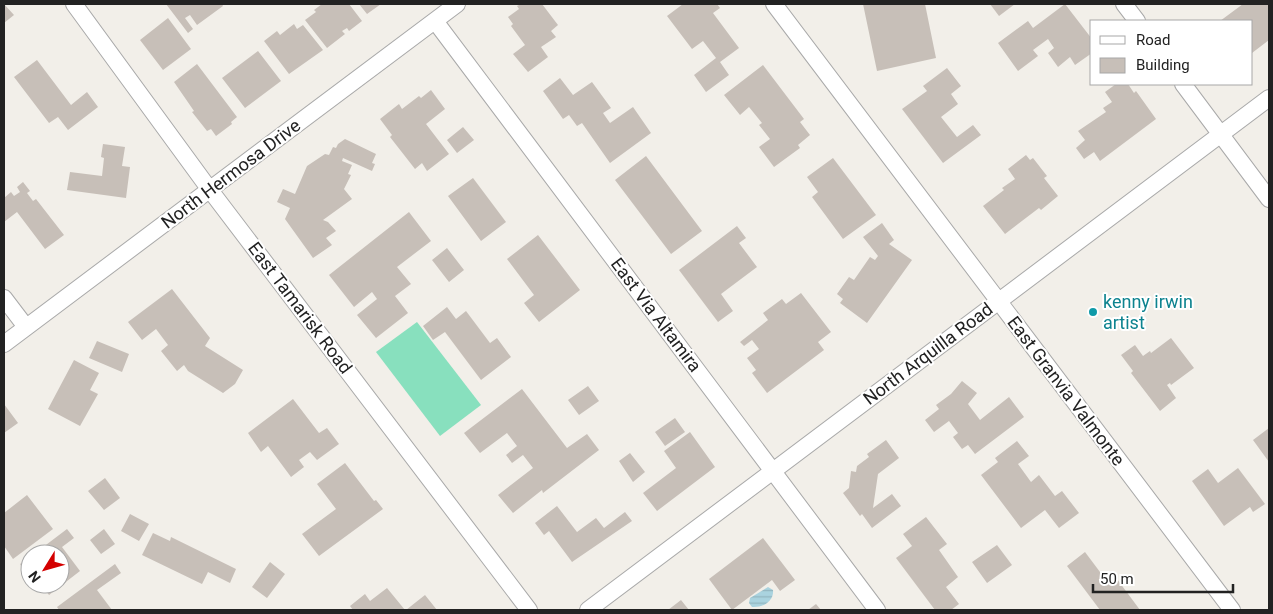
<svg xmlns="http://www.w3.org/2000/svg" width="1273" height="614" font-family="Roboto,sans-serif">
<defs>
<pattern id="water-rules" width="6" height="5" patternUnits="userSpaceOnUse" patternTransform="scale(1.25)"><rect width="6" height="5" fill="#aad3df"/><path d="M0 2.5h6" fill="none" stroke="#92b5bf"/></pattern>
</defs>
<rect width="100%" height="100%" fill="#f2efe9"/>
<path fill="#88e0be" d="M417 322 481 405 440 436 376 352Z"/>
<path fill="url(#water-rules)" d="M768 587 773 590C774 601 763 608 752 607L749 603 750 598Z"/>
<path fill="#c7bfb8" d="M4 4 14 15 4 23Z
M166 4H222L223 6 197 25 190 15 185 18 193 29 188 33Z
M322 4H349L362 21 349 31 347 28 342 31 345 34 327 48 305 20 316 12 314 10Z
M359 4H381L367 14Z
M521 4H542L558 25 551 31 556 37 541 47 548 57 528 72 513 54 525 45 511 26 513 24 508 17 519 9 517 6Z
M683 4H717L720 8 713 13 739 48 720 62 729 75 706 92 694 75 716 58 703 41 692 49 667 16Z
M863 4H925L936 58 877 71Z
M990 4H1015L999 16Z
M1065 4 1092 39V53L1075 65 1070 57 1058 67 1048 53 1054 48 1048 39 1033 50 1038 56 1018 71 998 43 1028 21 1033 28Z
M1243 4H1269V40L1252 53V21H1220Z
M168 18 191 49 163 70 140 40Z
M294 24 297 29 303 25 323 50 289 74 264 41 277 31 280 35Z
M258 51 281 81 245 108 222 78Z
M37 60 71 105 87 92 98 107 68 130 58 117 49 123 14 77Z
M197 64 237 117 231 122 232 124 216 136 211 129 207 131 192 112 194 111 174 82Z
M763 65 804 119 800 122 810 135 798 145 800 148 774 167 759 147 770 139 759 125 762 123 749 107 740 115 724 95Z
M947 68 961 86 951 94 958 104 941 117 957 137 973 125 981 135 943 163 902 109 927 91 923 86Z
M560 78 573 95 592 82 611 108 603 113 610 123 633 107 651 133 610 163 582 123 577 126 569 115 563 119 543 91Z
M1116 84H1128L1134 93 1136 91 1156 119 1100 161 1094 152 1084 159 1076 148 1085 140 1078 131 1106 112 1103 108 1112 102 1105 92Z
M431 90 445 109 426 124 449 154 427 171 422 163 415 169 390 137 392 135 380 119 399 104 402 109 419 96 421 98Z
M463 127 474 140 457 153 447 140Z
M345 139 376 154 372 163 375 164 372 171 343 158 342 161 352 165 348 174 351 175 344 189 352 199 323 220 328 222 336 231 326 238 332 245 313 258 285 219 290 208 277 202 283 189 295 194 307 166 325 154 329 155 333 147 336 148 338 144Z
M103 144 125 147 122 166 130 167 126 198 67 190 70 172 102 176 104 158 101 157Z
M1026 155 1030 160 1033 158 1047 176 1044 178 1058 196 1041 210 1039 208 1005 234 983 206 1004 190 1002 188 1015 179 1008 169Z
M646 156 702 231 671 254 615 180Z
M833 158 876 215 843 239 812 197 818 192 807 177Z
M473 178 506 222 481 241 448 196Z
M23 182 30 191 27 193 33 201 36 199 64 235 45 249 17 212 4 222V198L11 192 14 196 20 192 17 187Z
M409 212 431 241 397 267 411 284 395 296 408 313 376 338 357 315 377 299 372 292 354 307 329 275Z
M882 223 894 240 889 244 912 260 867 323 840 303 843 299 837 294 849 277 854 280 870 257 875 260 878 256 863 237Z
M737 226 746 238 739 243 757 267 721 294 733 311 718 322 679 270Z
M538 235 580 290 539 322 524 303 534 295 507 259Z
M447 248 464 270 449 282 432 260Z
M172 289 210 338 205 346 243 370 235 384 223 393 188 371 184 365 177 371 161 351 168 345 156 329 142 340 128 322Z
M801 293 831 332 818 342 824 350 767 393 752 373 756 370 747 358 759 349 752 340 744 346 740 342 768 320 763 313 782 299 786 304Z
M447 307 456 319 466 311 490 343 497 338 511 357 481 380 445 332 433 340 423 326Z
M1171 338 1194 368 1171 385 1170 383 1167 385 1176 398 1160 411 1131 373 1133 371 1121 355 1135 345 1143 356 1150 351 1151 353Z
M97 341 129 354 122 372 89 358Z
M74 360 99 373 90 390 98 394 80 426 48 409Z
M962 381 977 393 968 404 980 420 1009 397 1024 417 975 454 968 445 962 449 953 437 958 433 949 421 934 432 925 420 939 409 936 405 951 394Z
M588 386 599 401 579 415 568 400Z
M522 389 567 448 587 434 599 450 543 493 542 490 513 513 498 495 533 468 523 455 512 463 506 455 517 446 507 433 480 453 464 433Z
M293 399 319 433 327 428 339 444 317 460 310 452 299 460 304 467 291 477 268 446 261 452 248 433Z
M4 404 18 423 4 433Z
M675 418 685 432 665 446 655 432Z
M1269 428V462L1253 440Z
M690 432 715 467 657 511 643 493 676 468 664 451Z
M886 440 899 458 878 474 873 508 892 494 901 506 872 528 862 514 860 516 843 493 849 488 851 471 856 472 857 466 869 457 867 454Z
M1017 441 1029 456 1018 464 1031 482 1039 475 1055 496 1062 491 1079 513 1059 528 1045 510 1021 528 981 475 998 462 995 458Z
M630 453 645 472 633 482 619 461Z
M345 463 374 501 376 500 383 509 319 556 302 534 336 509 317 484Z
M1238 468 1265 504 1253 512 1250 507 1224 526 1192 481 1208 469 1218 483Z
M105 478 120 498 104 510 88 491Z
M27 495 53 529 13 559 4 546V513Z
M557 506 577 532 596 518 604 528 625 512 632 521 572 562 549 531 544 535 535 523Z
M130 514 149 524 139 541 121 531Z
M926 517 947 544 939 550 958 577 946 587 959 604 951 610H935L896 558 912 546 903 534Z
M67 529 74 538 62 547 80 571 49 595 41 584H60V554H34Z
M104 529 115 544 101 554 90 540Z
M153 533 170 541 171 537 236 569 230 583 208 572 202 584 142 555Z
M763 538 795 580 780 591 772 580 732 610 709 579Z
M997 545 1012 565 987 583 972 562Z
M1085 552 1109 584 1117 579 1140 610H1100L1067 566Z
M30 557V572L27 574 20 564Z
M270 562 285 574 267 598 252 587Z
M115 564 121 573 97 590 112 610H59L57 607Z
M387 588 405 610H353L350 606 365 594 370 601Z
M425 595 437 610H406Z
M681 600 689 610H668Z
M816 604 821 610H808Z"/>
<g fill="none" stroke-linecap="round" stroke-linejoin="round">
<g stroke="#a9a9a9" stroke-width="18">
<path id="street" d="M74 4 210 190 529 610
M774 4 1232 610
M1124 4 1137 21
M435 21 877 610
M1183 84 1269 199
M4 298 26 327
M4 344 457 4
M588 610 1269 98"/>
</g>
<use href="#street" stroke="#fff" stroke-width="16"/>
</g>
<circle fill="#0f9aa8" stroke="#fff" stroke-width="2" cx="1093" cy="312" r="5"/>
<g text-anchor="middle" stroke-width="4" stroke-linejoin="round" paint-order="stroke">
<g font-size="18" fill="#222" stroke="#fff">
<text transform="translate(231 174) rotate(-37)" y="6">North Hermosa Drive</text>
<text transform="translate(300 308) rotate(53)" y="6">East Tamarisk Road</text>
<text transform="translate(656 315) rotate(53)" y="6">East Via Altamira</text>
<text transform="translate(928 354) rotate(-37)" y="6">North Arquilla Road</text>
<text transform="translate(1066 391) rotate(53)" y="6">East Granvia Valmonte</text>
</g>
<g font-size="18" fill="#0d838f" stroke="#fff" text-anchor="start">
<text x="1103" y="308">kenny irwin<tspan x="1103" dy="21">artist</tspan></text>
</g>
</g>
<rect width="1273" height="614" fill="none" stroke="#222222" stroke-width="10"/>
<rect x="1090" y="20" width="162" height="65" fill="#ffffff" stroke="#a7a7a7"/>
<rect x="1100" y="36" width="25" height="8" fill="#ffffff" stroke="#a7a7a7"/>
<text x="1136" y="45" font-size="15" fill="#222222">Road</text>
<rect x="1100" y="58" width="25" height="15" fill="#c7bfb8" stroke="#a7a7a7"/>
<text x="1136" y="70" font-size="15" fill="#222222">Building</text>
<g transform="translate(45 569) rotate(233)"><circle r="24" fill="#ffffff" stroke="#a7a7a7"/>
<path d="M0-4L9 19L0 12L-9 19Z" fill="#d40000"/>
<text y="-8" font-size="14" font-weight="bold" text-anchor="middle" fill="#222222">N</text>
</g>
<path d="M1093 584v8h140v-8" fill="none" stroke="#222222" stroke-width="2.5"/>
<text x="1100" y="584" font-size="15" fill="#222222" stroke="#ffffff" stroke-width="4" paint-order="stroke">50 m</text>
</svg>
